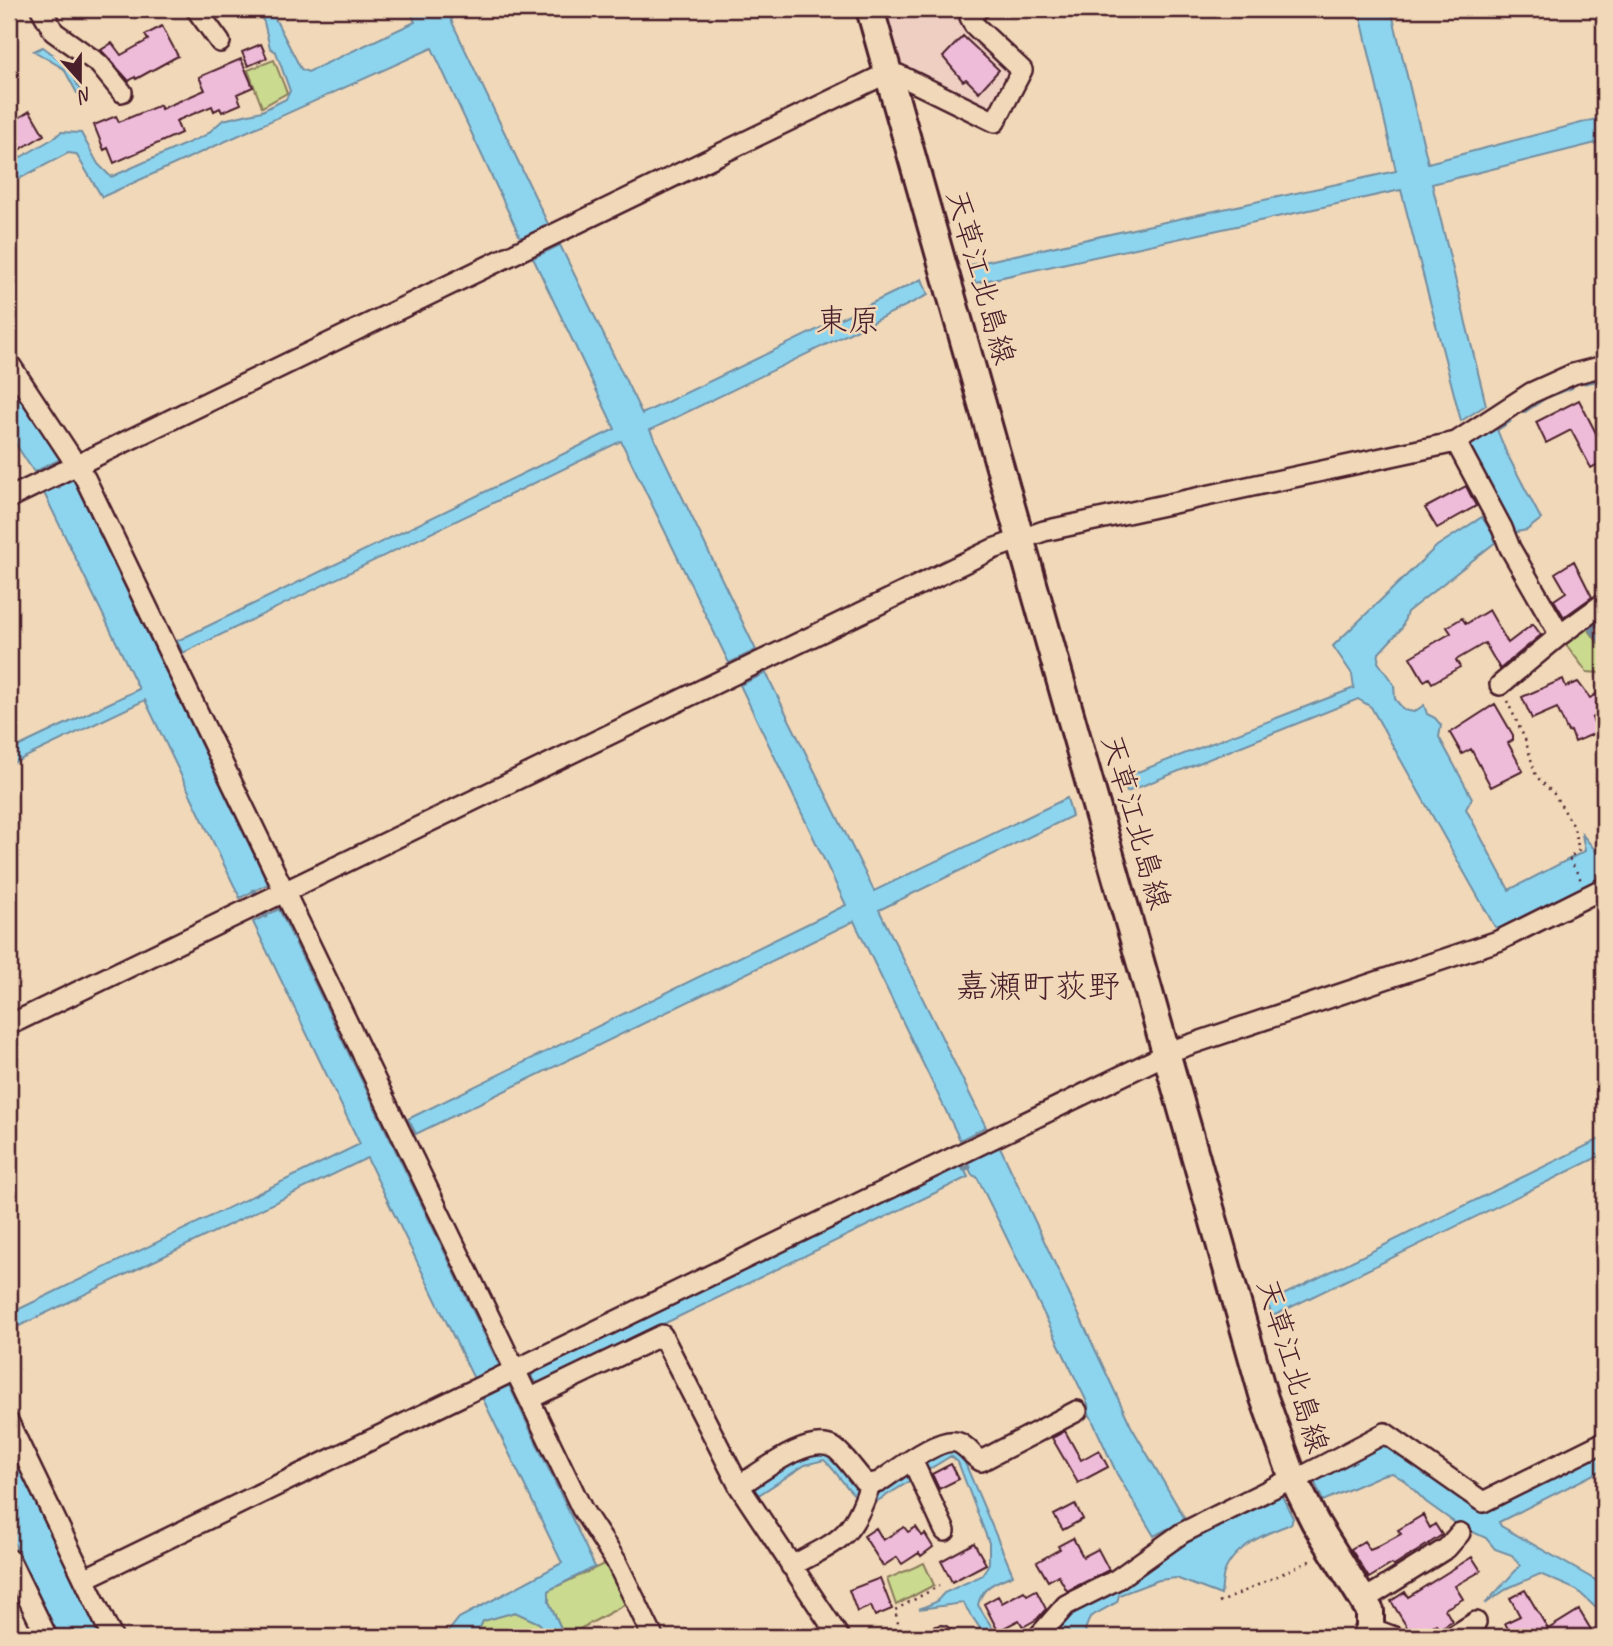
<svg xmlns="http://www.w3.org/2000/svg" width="1613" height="1646" font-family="Caveat,'Klee One',sans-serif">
<rect width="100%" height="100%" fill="#f0d8b8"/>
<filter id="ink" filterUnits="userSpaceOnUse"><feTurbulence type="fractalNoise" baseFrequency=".0143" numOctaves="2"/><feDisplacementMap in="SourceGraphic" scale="14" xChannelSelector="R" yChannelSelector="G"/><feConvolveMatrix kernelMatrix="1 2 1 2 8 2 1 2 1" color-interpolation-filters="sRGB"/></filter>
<g filter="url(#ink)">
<path fill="#efcfc2" d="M884 9H950L1016 71 993 115 901 71Z"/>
<path fill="#cada8e" stroke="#8a7c5c" stroke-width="2" d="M274 60 287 93 262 107 248 70Z
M1586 626 1604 651V681L1599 673 1587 672 1564 642Z
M608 1562 628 1603 565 1637 549 1602V1590Z
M924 1563 934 1585 896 1605 887 1579Z
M515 1612 539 1623 551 1637H475L483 1621Z"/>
<path fill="#8dd5ee" stroke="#728ca0" stroke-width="2" d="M254 9H270L301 69 308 72 415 22 409 9H421L425 14 437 9H467L456 14 451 20 548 224 521 239 432 48 102 197 76 154 68 153 9 184V164L54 138 61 132 81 133 98 164 111 177 206 135 223 120 262 111 286 99 290 91 276 52 270 48 264 22Z
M1359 9H1391L1428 163 1604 117V141L1432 184 1486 405 1461 421 1401 190 975 283 970 265 1396 171Z
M43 47 68 66 82 94 77 93 64 69 34 51Z
M560 245 642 414 922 279 928 295 650 430 756 650 729 663 621 441 183 653 177 641 615 429 533 258Z
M9 382 61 459 34 472 9 434Z
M1496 427 1506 452 1541 519 1527 530 1511 533 1470 444Z
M73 479 268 884 240 898 145 700 9 765V751L139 689 44 493Z
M1482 517 1497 541 1407 612 1402 628 1379 653 1378 662 1394 685 1395 699 1404 710 1414 712 1424 705 1427 714 1435 718 1441 725 1439 737 1472 798 1466 809 1509 890 1585 851 1582 834 1595 850 1604 844V876L1501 929 1495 927 1371 707 1358 699 1127 792 1122 778 1354 688 1352 674 1333 646 1437 546Z
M766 673 874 891 1067 798 1072 816 879 910 986 1127 960 1140 854 921 416 1134 408 1119 846 905 740 685Z
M279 909 500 1367 474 1379 367 1158 9 1331V1314L360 1144 253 922Z
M1604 1137V1154L1273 1316 1267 1303Z
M995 1146 1001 1149 1131 1426 1185 1519 1175 1525 1177 1529 1170 1532 1167 1529 1154 1536 1117 1474 1089 1413 1088 1404 977 1177 972 1175 965 1159Z
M960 1161 968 1177 539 1384 532 1379V1371Z
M509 1385 595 1567 549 1590V1602L565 1637H551L539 1623 515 1612 483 1621 475 1637H444L459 1618 562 1563 482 1397Z
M1384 1441 1475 1510 1483 1509 1604 1449V1469L1499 1522 1501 1526 1604 1585V1606H1594L1577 1590 1540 1574 1508 1588 1485 1604 1520 1566 1512 1555 1495 1549 1486 1538 1458 1525 1426 1502 1405 1481 1392 1473 1382 1475 1323 1501 1314 1481Z
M9 1444 102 1637H59L9 1533Z
M954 1449 962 1456 1013 1575C996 1582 982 1586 978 1605L998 1637H986L963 1603 919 1609 936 1602 944 1593 983 1575 989 1563V1543L958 1462 951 1456 874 1503C854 1506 839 1472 824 1460L805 1465 760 1494 754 1496 752 1491C760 1481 773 1475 783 1469 824 1443 837 1449 859 1491L874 1495 932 1456Z
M1281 1494 1293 1518 1291 1524C1266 1533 1234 1546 1224 1573 1222 1579 1222 1588 1221 1595L1176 1578 1159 1580 1119 1595 1117 1602 1090 1617 1085 1630 1088 1637H1046L1071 1609 1107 1591H1117L1123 1588 1129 1578 1181 1544Z"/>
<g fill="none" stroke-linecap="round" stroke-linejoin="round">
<path stroke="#728ca0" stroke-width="5" d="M1585 382 1604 378
M1524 411 1545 397 1571 387
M1498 428 1509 421
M47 466 59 486
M1604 618 1591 629 1604 645
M254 891 266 916
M964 1169 969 1167"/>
</g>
<path fill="#eebbd9" stroke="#4a1f2b" stroke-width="2" d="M162 26 178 56 136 79 135 77 129 81 101 50 112 43 121 55 148 40 145 35Z
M963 36 999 70 979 92 966 79 963 81 943 57Z
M261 44 267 58 248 66 242 52Z
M241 59 253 87 237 94 241 104 222 112 220 108 214 111 212 106 176 121 181 133 114 163 108 148 104 150 94 125 116 116 119 122 160 105 161 109 205 90 199 77Z
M30 111 44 135 9 156V124Z
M1579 400 1597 435 1604 431V461L1591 468 1571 430 1546 443 1536 422Z
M1466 486 1476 506 1437 528 1425 508Z
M1574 561 1592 597 1564 617 1554 600 1566 592 1555 573Z
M1489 610 1508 643 1533 624 1541 635 1500 669 1485 643 1456 660 1460 667 1432 683 1429 678 1424 681 1410 657 1451 633 1447 627 1462 618 1466 624Z
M1563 679 1566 687 1578 682 1590 698 1604 689V712L1592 718 1598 732 1575 742 1571 731 1568 732 1557 708 1532 719 1522 697Z
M1495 704 1513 735V740L1508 743 1523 771 1491 787 1471 749 1462 754 1450 733Z
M1065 1431 1081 1460 1099 1450 1108 1467 1078 1483 1052 1438Z
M951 1464 959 1479 939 1489 932 1474Z
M1075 1504 1083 1519 1063 1530 1054 1515Z
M1423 1515 1430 1528 1435 1524 1442 1535 1394 1566 1392 1564 1369 1578 1351 1549 1364 1541 1370 1550 1375 1548 1401 1534 1398 1530Z
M904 1527 908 1532 916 1527 922 1536 925 1534 933 1547 921 1556 919 1553 902 1564 897 1557 883 1566 864 1536 876 1528 883 1540Z
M1073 1538 1083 1557 1098 1549 1109 1570 1067 1591 1058 1575 1048 1581 1037 1562 1060 1549 1058 1546Z
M974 1543 986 1564 952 1582 941 1561Z
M1472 1557 1481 1571 1455 1586 1463 1599 1445 1609 1452 1621 1439 1629 1436 1624 1413 1637 1391 1601 1405 1592 1408 1597Z
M880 1578 892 1609 875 1616 871 1606 857 1612 849 1590Z
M1036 1590 1046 1609 1037 1619 1023 1627 1019 1620 998 1631 984 1604 998 1596 1002 1603 1024 1591 1027 1595Z
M1525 1590 1548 1629 1579 1610 1593 1633 1586 1637H1512L1505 1623 1520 1616 1510 1598Z"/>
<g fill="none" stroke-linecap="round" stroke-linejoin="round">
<g stroke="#4a1f2b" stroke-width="24">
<path id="street" d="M41 9 54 32 99 64 122 92
M196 9 220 42
M9 363 85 478 582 1509 616 1561 653 1637
M1456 442 1502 528 1510 548 1560 635
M9 498 877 78 899 75 995 122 1022 70 974 25 970 17 972 11 979 9
M1500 685 1560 635 1604 603
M9 1025 993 549 1044 531 1456 442 1531 393 1573 374 1604 366
M529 1399 662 1335 739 1486 839 1637
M9 1423 112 1637
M912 1460 945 1531
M739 1486C760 1473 809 1433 834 1448 843 1453 856 1473 864 1481L870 1484 879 1482C895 1472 941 1434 959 1443 968 1447 972 1456 981 1461L1077 1411
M9 1559 47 1637
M791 1566C839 1541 853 1538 870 1484
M84 1579 1177 1049 1498 941 1604 888
M1362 1597 1375 1593 1447 1548 1460 1533
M1370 1628 1394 1637
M938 1637 942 1636
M1038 1637 1066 1605 1116 1580 1182 1533 1283 1483 1305 1475 1385 1433 1483 1502 1604 1442
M1452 1637 1476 1622"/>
</g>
<g stroke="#4a1f2b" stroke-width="32">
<path id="secondary" d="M870 9 1264 1398 1293 1478 1315 1522 1370 1611V1628L1366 1637"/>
</g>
<path stroke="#4a1f2b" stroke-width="2.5" stroke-dasharray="2 5" stroke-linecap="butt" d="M1507 701 1525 739 1536 776 1554 794 1573 825 1579 850 1569 858 1581 880
M1219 1603 1314 1559
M901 1637 895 1610 939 1586"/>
<use href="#street" stroke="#f0d8b8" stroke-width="19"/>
<use href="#secondary" stroke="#f0d8b8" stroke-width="26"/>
</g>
</g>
<g text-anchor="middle" stroke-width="5" stroke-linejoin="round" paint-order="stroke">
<g font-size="30" fill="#4a1f2b" stroke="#f0d8b8">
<text transform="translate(981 277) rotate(74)" y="10">天草江北島線</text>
<text transform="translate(1136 822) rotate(74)" y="10">天草江北島線</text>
<text transform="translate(1293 1366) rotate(73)" y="10">天草江北島線</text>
</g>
<g font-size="32" fill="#4a1f2b" stroke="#f0d8b8">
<text x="848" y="331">東原</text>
</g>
<g font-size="33" fill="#4a1f2b" stroke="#f0d8b8">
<text x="1038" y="997">嘉瀬町荻野</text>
</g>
</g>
<rect width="1613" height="1646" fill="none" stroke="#f0d8b8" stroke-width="35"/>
<rect x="18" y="18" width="1578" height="1611" fill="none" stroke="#4a1f2b" stroke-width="2.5" filter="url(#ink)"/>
<g transform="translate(80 80) rotate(159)" stroke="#f0d8b8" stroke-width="5" paint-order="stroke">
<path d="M0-5L12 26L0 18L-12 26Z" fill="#4a1f2b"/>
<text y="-10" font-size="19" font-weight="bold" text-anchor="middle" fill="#4a1f2b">N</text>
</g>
</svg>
